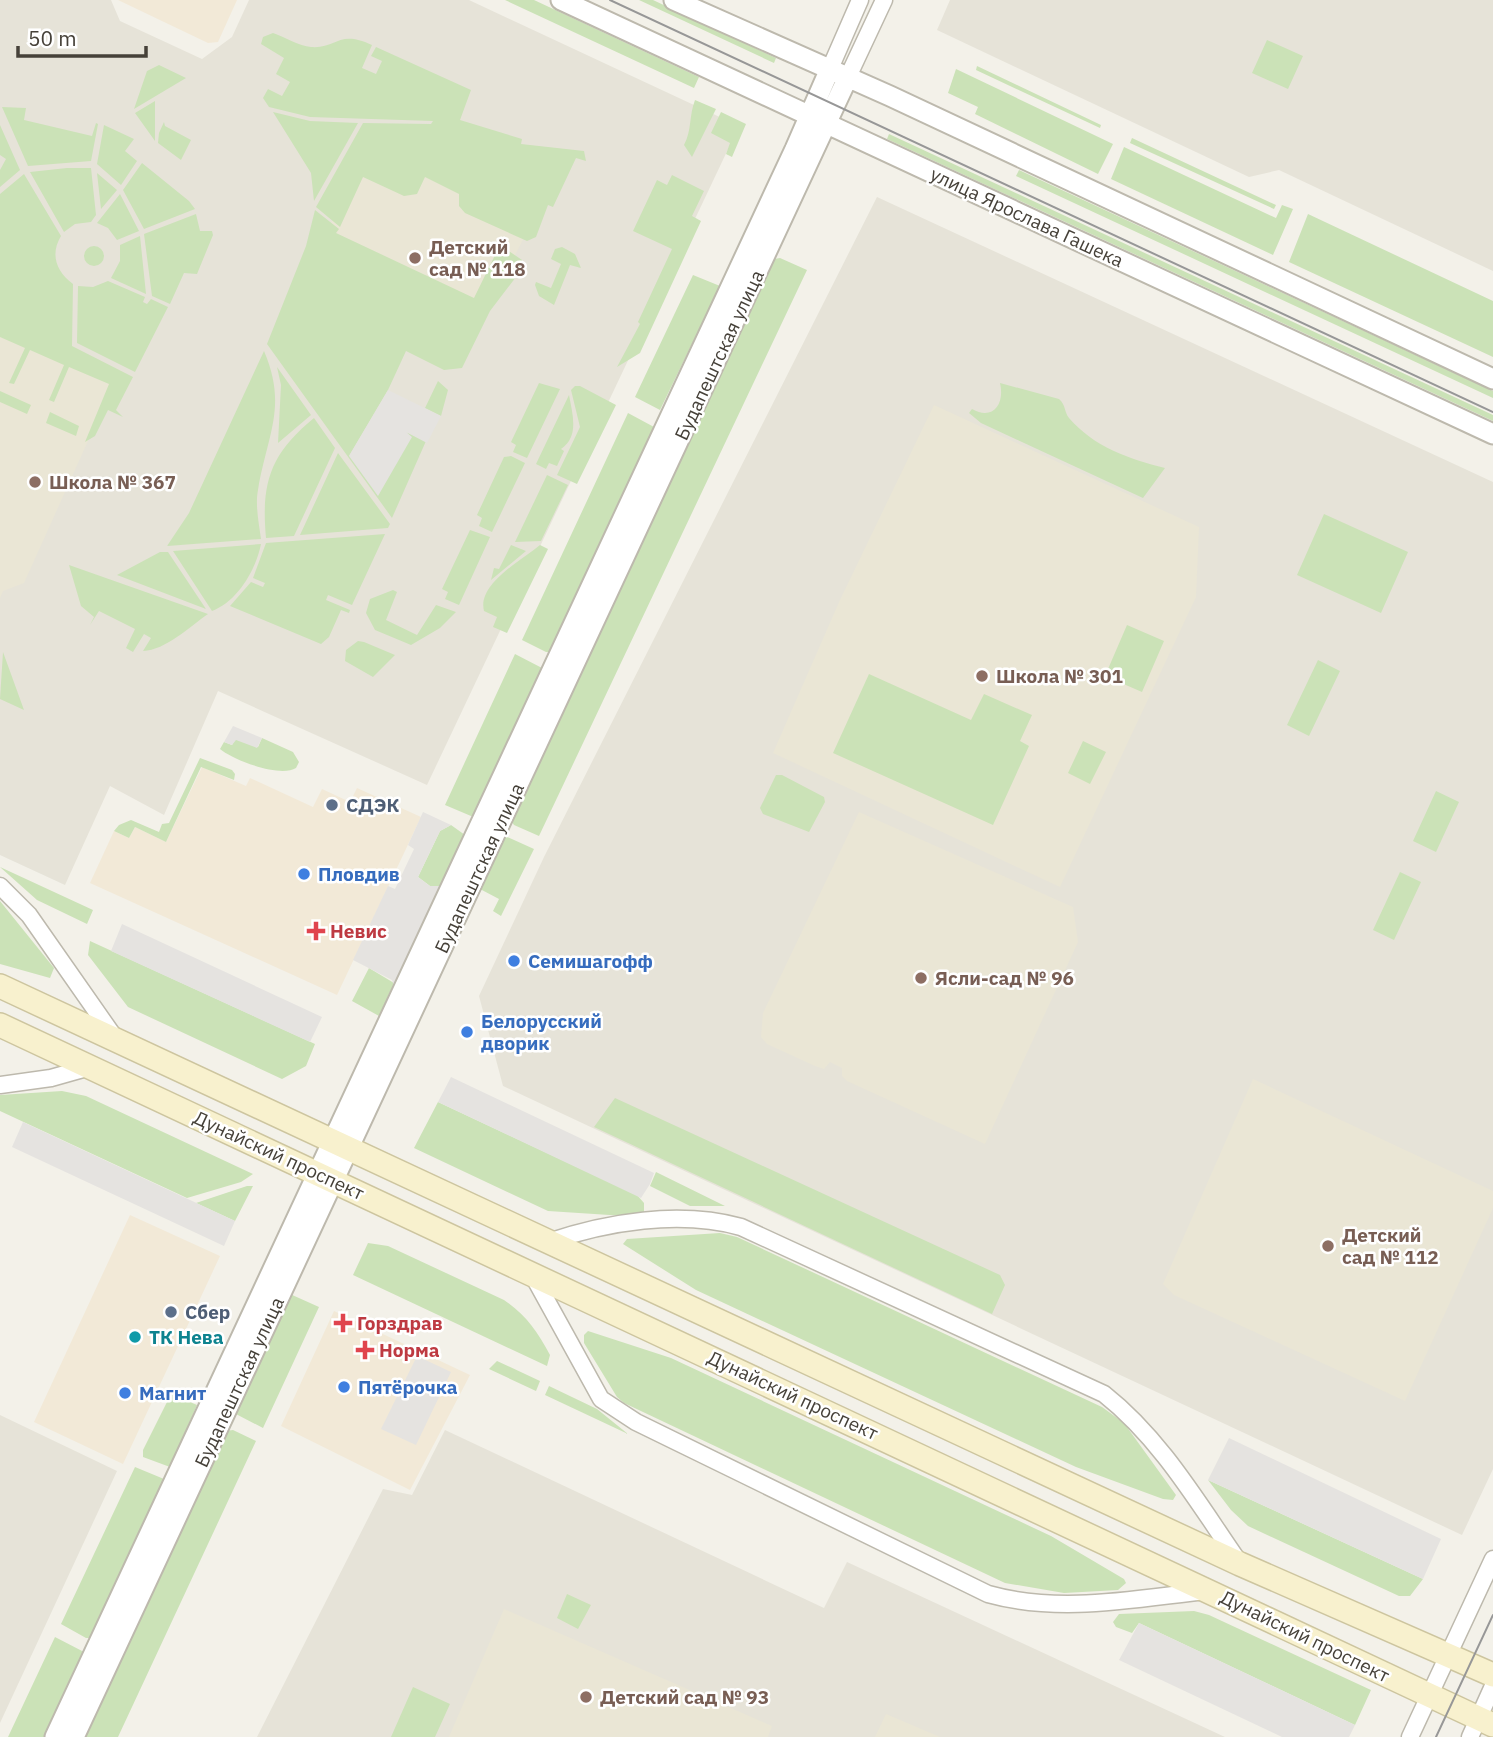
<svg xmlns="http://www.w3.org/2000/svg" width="1493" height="1737" font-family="'IBM Plex Sans',sans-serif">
<rect width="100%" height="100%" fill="#f3f1e9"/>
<path fill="#e6e3d8" d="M0 0H111L120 21 202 59 232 37 249 0H469L739 126 427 785 218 691 164 815 110 786 65 885 0 855Z
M950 0H1493V271L1279 170 1249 177 937 30Z
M877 197 1493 482V1469L1462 1535 503 1086 479 996 544 857Z
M0 1415 117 1471 0 1723Z
M445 1430 824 1608 847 1562 1225 1737H257L383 1489 412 1495Z"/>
<path fill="#f2e9d7" d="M118 0H237L218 42 208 43Z
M202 767 246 786 250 778 313 807 322 789 350 802 357 788 421 817 337 995 90 883 114 831 129 838 135 827 166 842Z
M130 1215 220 1256 123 1464 34 1422Z
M334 1311 470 1375 410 1490 281 1426Z"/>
<path fill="#eae6d5" d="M377 124 543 200 508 269 447 353 394 335 279 336Z
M0 332 115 381 24 583 3 591 0 598Z
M934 405 1199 527 1196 597 1060 887 773 753 840 600Z
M859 812 1073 907 1078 942 985 1144 847 1081 842 1076V1068L830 1062 824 1069 815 1066 767 1044 761 1037 763 1013Z
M1253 1079 1493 1191V1208L1405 1401 1174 1295 1163 1284Z
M504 1609 772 1726 768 1737H449Z
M886 1714 940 1737H875Z"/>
<path fill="#cbe2b7" d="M505 0H534L699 77 694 88Z
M639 0H653L776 58 774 63Z
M273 33C285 37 299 46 311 47 337 49 338 29 372 45L362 68 376 74 382 61 371 56 376 47 471 90 460 120 522 139 521 144 584 151 586 161 576 158 553 207 548 205 536 237 527 241 465 213 459 206V194L425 177 417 194 404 196 363 177 340 227 316 207 363 123 431 124 433 121 310 117 269 107 263 98 268 89 282 96 290 82 276 74 284 58 261 44 263 37Z
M1267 40 1303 56 1288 89 1252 73Z
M159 65 186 78 134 109 147 71Z
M977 66 1101 125 1100 128 976 70Z
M956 69 1113 144 1098 174 975 114 978 107 948 93Z
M695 100 716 109 692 157 684 145C692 130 689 115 695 100Z
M155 101V141L135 113Z
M2 107 26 108 24 120 92 136 96 123 98 124 91 161 28 166Z
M273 112 310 121 358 123 314 201 311 173Z
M721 112 746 124 732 157 726 154 730 143 711 133Z
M164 122 165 126 191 140 181 160 158 143 159 133Z
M0 125 20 170 0 187V170L6 159 0 155Z
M104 125 134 139 125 151 137 161 121 185 97 164Z
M889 134 1493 415V421L887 139Z
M1132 138 1276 205 1274 209 1130 143Z
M1124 147 1276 218 1282 205 1293 209 1273 255 1111 179Z
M142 163 189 201 195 209 144 229 123 190Z
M67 168H91L96 215 91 222 75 224 64 232 30 172Z
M1019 170 1493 391V398L1016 176Z
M97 173 117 190 101 209Z
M24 174 61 236C50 254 56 272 73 284L72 346 133 377 116 410 123 417 108 410 95 436 85 442 109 384 69 367 54 402 49 400 64 365 30 350 14 384 9 383 25 348 0 337V194Z
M672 175 704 191 692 216 701 221 640 353 617 367 640 324 638 322 672 249 633 231 657 180 667 185Z
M120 194 139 231 117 240 108 228 97 223Z
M315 210 339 229 336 233 474 298 500 245 522 260 519 273 490 311 462 368 444 370 406 351 388 390 349 456 411 437 406 432 426 441 392 518 267 344 306 246Z
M196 214 200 231H212L213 235 197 274 184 273 170 304 152 296 144 234Z
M1308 214 1493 301V357L1289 262Z
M140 236 146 294 111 278 120 261V245Z
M84 256a10 10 0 1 1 20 0a10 10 0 1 1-20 0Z
M562 247 575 254 581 268 570 265 554 305 539 296 535 285 536 282 551 288 561 264 551 259 555 249Z
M780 258 807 270 539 836 514 825 512 822 774 259Z
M693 275 720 286 660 410 635 397Z
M108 281 145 297 143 302 147 304 151 299 168 307 135 372 77 343 78 286 93 287Z
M264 351C288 407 267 435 258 490 255 505 259 524 261 539L167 546 189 513Z
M277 367 311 415 278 443 281 385Z
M438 381 448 390 441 416 425 408Z
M539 383 560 389 527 458 513 452 516 445 511 442Z
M1000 383 1059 399C1066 405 1064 412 1069 418 1094 447 1129 459 1165 468L1143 498 981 423 969 413 972 409C993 421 1005 404 1000 383Z
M575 386H580L616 405 577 484 557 475 580 427 571 390Z
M0 391 31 405 27 414 0 402Z
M569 395C573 416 579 437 561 449L564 451 557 466 549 463 546 469 536 464Z
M50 412 79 426 76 436 46 423Z
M628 413 654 427 550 652H546L522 640Z
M314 418 335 448 294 536 266 538C261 483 270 454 314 418Z
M338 453 390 524 388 528 300 535Z
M511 456 525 463 492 532 479 526 482 518 477 515 504 457Z
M547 475 568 485 541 541 515 542Z
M1324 514 1408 552 1381 613 1297 575Z
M470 530 490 537 459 605 445 599 448 592 442 589Z
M385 534 352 605 328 595 326 600 350 610 349 613 341 610 329 637 321 644 230 606 251 582 263 587 265 583 253 578 266 543Z
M261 544C256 570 237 602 212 611L173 551Z
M511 545 526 551 491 580 494 568 499 569Z
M540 545 548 549 507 633 493 627 497 617 484 611C477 584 522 560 540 545Z
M160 552H168L206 609 117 575Z
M69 565 208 614C189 627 166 650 143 651L151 638 144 634 133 652 126 648 135 629 99 611 90 625 94 617 81 606Z
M393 590 397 592 386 620 417 635 436 605 456 612 440 628 411 645 375 630 366 613 370 599Z
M1127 625 1164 641 1142 692 1105 676Z
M358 641 364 642 395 655 373 677 345 661 346 650Z
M3 652 24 710 0 699Z
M515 654 542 668 474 816H471L445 805Z
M1318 660 1340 671 1309 736 1287 725Z
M869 674 971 720 984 694 1032 715 1020 741 1029 746 993 825 833 753Z
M262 738 293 752 299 762 296 768C280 778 233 760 220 749L224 742 232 745 235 739 258 747Z
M1083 741 1106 752 1090 784 1068 773Z
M200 758 232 770 235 774 234 780 201 767 166 842 135 827 129 838 114 831 119 825 131 820 159 832 162 824 169 823Z
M776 775H782L824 797 825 802 809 832 763 814 760 808Z
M1436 791 1459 802 1436 852 1413 841Z
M451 825 465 835 441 886H430L418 877 440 831Z
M505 836 534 849 501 916 493 911 499 899 480 889Z
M0 867 93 910 87 924 37 900Z
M1400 872 1421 882 1394 940 1373 930Z
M0 901 54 968 50 978 0 964Z
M90 941 315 1044 306 1066 282 1079 128 1007 88 955Z
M369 968 394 983 379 1016 352 1001Z
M62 1091 86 1096 253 1174 241 1182 187 1198 0 1111V1095Z
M615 1098 1000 1275 1005 1285 992 1314 594 1127Z
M438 1102 637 1195 644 1203V1212L625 1216 548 1211 414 1148Z
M656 1172 725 1206H690L650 1186Z
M247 1186H253L235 1221 196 1203Z
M720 1233 737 1237 1102 1407 1124 1423 1176 1495 1173 1500 1163 1499 1076 1467 696 1290 623 1244 627 1239Z
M368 1243 388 1246 504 1300C526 1315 537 1331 550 1355L547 1366 353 1275Z
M290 1294 319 1307 263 1428 234 1413Z
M588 1331 671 1358 1051 1536 1124 1579 1126 1583 1118 1590 1064 1593 1005 1583 624 1403 617 1397 584 1343V1335Z
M497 1361 540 1381 536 1391 489 1369Z
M549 1386 597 1409 628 1434 545 1395Z
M171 1394 197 1405 170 1467 143 1457V1450Z
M233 1430 256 1441 118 1737H84L226 1431Z
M135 1467 164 1479 90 1638H86L61 1624Z
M1208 1480 1423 1579 1410 1596H1399L1248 1526 1231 1510Z
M567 1594 591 1605 578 1629 557 1618Z
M1194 1611 1209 1615 1371 1690 1355 1725 1139 1623 1132 1633 1116 1627 1113 1622 1119 1614Z
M55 1637 84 1652 44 1737H8Z
M413 1687 450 1704 435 1737H391Z"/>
<path fill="#e5e3e0" d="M388 390 441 416 427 443 406 432 412 437 378 496 349 456Z
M233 726 262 738 257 748 236 740 232 745 224 742Z
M423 812 451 825 440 831 418 877 430 886H441L394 986 392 980 353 960 388 886 395 889 414 849 408 845Z
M122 924 322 1017 310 1042 111 951Z
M451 1077 654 1173 650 1184 641 1198 438 1102Z
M23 1122 235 1221 224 1246 12 1147Z
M417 1356 451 1372 416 1445 381 1429Z
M1229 1438 1441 1539 1423 1579 1208 1480Z
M1139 1623 1355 1725 1349 1737H1282L1119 1660Z"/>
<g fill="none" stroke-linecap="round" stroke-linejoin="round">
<g stroke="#bdb9ad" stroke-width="19">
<path id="minor" d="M829 71 860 0
M847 79 884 0
M0 886 29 915 115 1038
M0 1085 51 1078 90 1067
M548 1242C607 1222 679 1210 741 1227L1104 1394C1161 1439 1198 1503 1239 1562
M532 1274 601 1399 636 1422 988 1594C1060 1614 1133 1599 1206 1591
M1410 1737 1493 1559
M1470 1737 1493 1686"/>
</g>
<g stroke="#bdb9ad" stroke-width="23">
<path id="tertiary" d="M561 0 1493 434
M674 0 890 96 1493 379
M55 1737 795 149 829 71
M74 1737 847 79"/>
</g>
<g stroke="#cdc59f" stroke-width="26">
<path id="secondary" d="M0 986 1240 1564 1493 1675
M0 1025 1493 1725"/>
</g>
<use href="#minor" stroke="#fff" stroke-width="16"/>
<use href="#tertiary" stroke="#fff" stroke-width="19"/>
<use href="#secondary" stroke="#f8f1ce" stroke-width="23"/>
<path stroke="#979797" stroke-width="2" d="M610 0 1493 412
M1436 1737 1493 1615"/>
</g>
<g fill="#8d6e63" stroke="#fff" stroke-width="2.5">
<circle cx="415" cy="258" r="7"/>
<circle cx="35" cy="482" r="7"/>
<circle cx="982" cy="676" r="7"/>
<circle cx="921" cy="978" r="7"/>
<circle cx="1328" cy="1246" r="7"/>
<circle cx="586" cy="1697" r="7"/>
</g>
<g fill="#5c6f8a" stroke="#fff" stroke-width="2.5">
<circle cx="332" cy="805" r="7"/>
<circle cx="171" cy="1312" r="7"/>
</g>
<g fill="#3f7fe0" stroke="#fff" stroke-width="2.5">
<circle cx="304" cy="874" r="7"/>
<circle cx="514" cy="961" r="7"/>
<circle cx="467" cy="1032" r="7"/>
<circle cx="344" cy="1387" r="7"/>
<circle cx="125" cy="1393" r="7"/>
</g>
<g fill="#e0444e" stroke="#fff" stroke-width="2.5">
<path d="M312.5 920.5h7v7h7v7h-7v7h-7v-7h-7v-7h7z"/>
<path d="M339.5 1312.5h7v7h7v7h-7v7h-7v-7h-7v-7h7z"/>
<path d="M361.5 1339.5h7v7h7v7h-7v7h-7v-7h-7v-7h7z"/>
</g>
<circle fill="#0f9aa8" stroke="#fff" stroke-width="2.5" cx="135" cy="1337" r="7"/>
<g text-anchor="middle" stroke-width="5" stroke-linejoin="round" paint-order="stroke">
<g font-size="19" fill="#464139" stroke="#fff">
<text transform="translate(1027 217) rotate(25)" y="7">улица Ярослава Гашека</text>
<text transform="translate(719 355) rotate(-65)" y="7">Будапештская улица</text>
<text transform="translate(479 868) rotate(-65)" y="7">Будапештская улица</text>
<text transform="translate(279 1155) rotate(25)" y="7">Дунайский проспект</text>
<text transform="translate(239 1382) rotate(-65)" y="7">Будапештская улица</text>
<text transform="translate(793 1395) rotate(25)" y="7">Дунайский проспект</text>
<text transform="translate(1305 1636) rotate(26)" y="7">Дунайский проспект</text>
</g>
<g font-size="19" font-weight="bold" fill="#785e54" stroke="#fff" text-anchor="start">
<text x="429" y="254">Детский<tspan x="429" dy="22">сад № 118</tspan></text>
<text x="49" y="489">Школа № 367</text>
<text x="996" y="683">Школа № 301</text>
<text x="935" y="985">Ясли-сад № 96</text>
<text x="1342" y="1242">Детский<tspan x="1342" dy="22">сад № 112</tspan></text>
<text x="600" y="1704">Детский сад № 93</text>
</g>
<g font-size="19" font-weight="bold" fill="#4e5e75" stroke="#fff" text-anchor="start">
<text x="346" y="812">СДЭК</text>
<text x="185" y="1319">Сбер</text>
</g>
<g font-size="19" font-weight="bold" fill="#366cbe" stroke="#fff" text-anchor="start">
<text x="318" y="881">Пловдив</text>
<text x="528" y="968">Семишагофф</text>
<text x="481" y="1028">Белорусский<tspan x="481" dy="22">дворик</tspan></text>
<text x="358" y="1394">Пятёрочка</text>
<text x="139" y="1400">Магнит</text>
</g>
<g font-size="19" font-weight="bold" fill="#be3a42" stroke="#fff" text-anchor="start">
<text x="330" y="938">Невис</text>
<text x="357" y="1330">Горздрав</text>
<text x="379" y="1357">Норма</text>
</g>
<g font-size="19" font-weight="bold" fill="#0d838f" stroke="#fff" text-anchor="start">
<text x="149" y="1344">ТК Нева</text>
</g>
</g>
<path d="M18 46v10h128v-10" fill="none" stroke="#464139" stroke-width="3.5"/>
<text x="28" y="46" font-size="21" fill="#464139" stroke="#ffffff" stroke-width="5" paint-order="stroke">50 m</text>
</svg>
